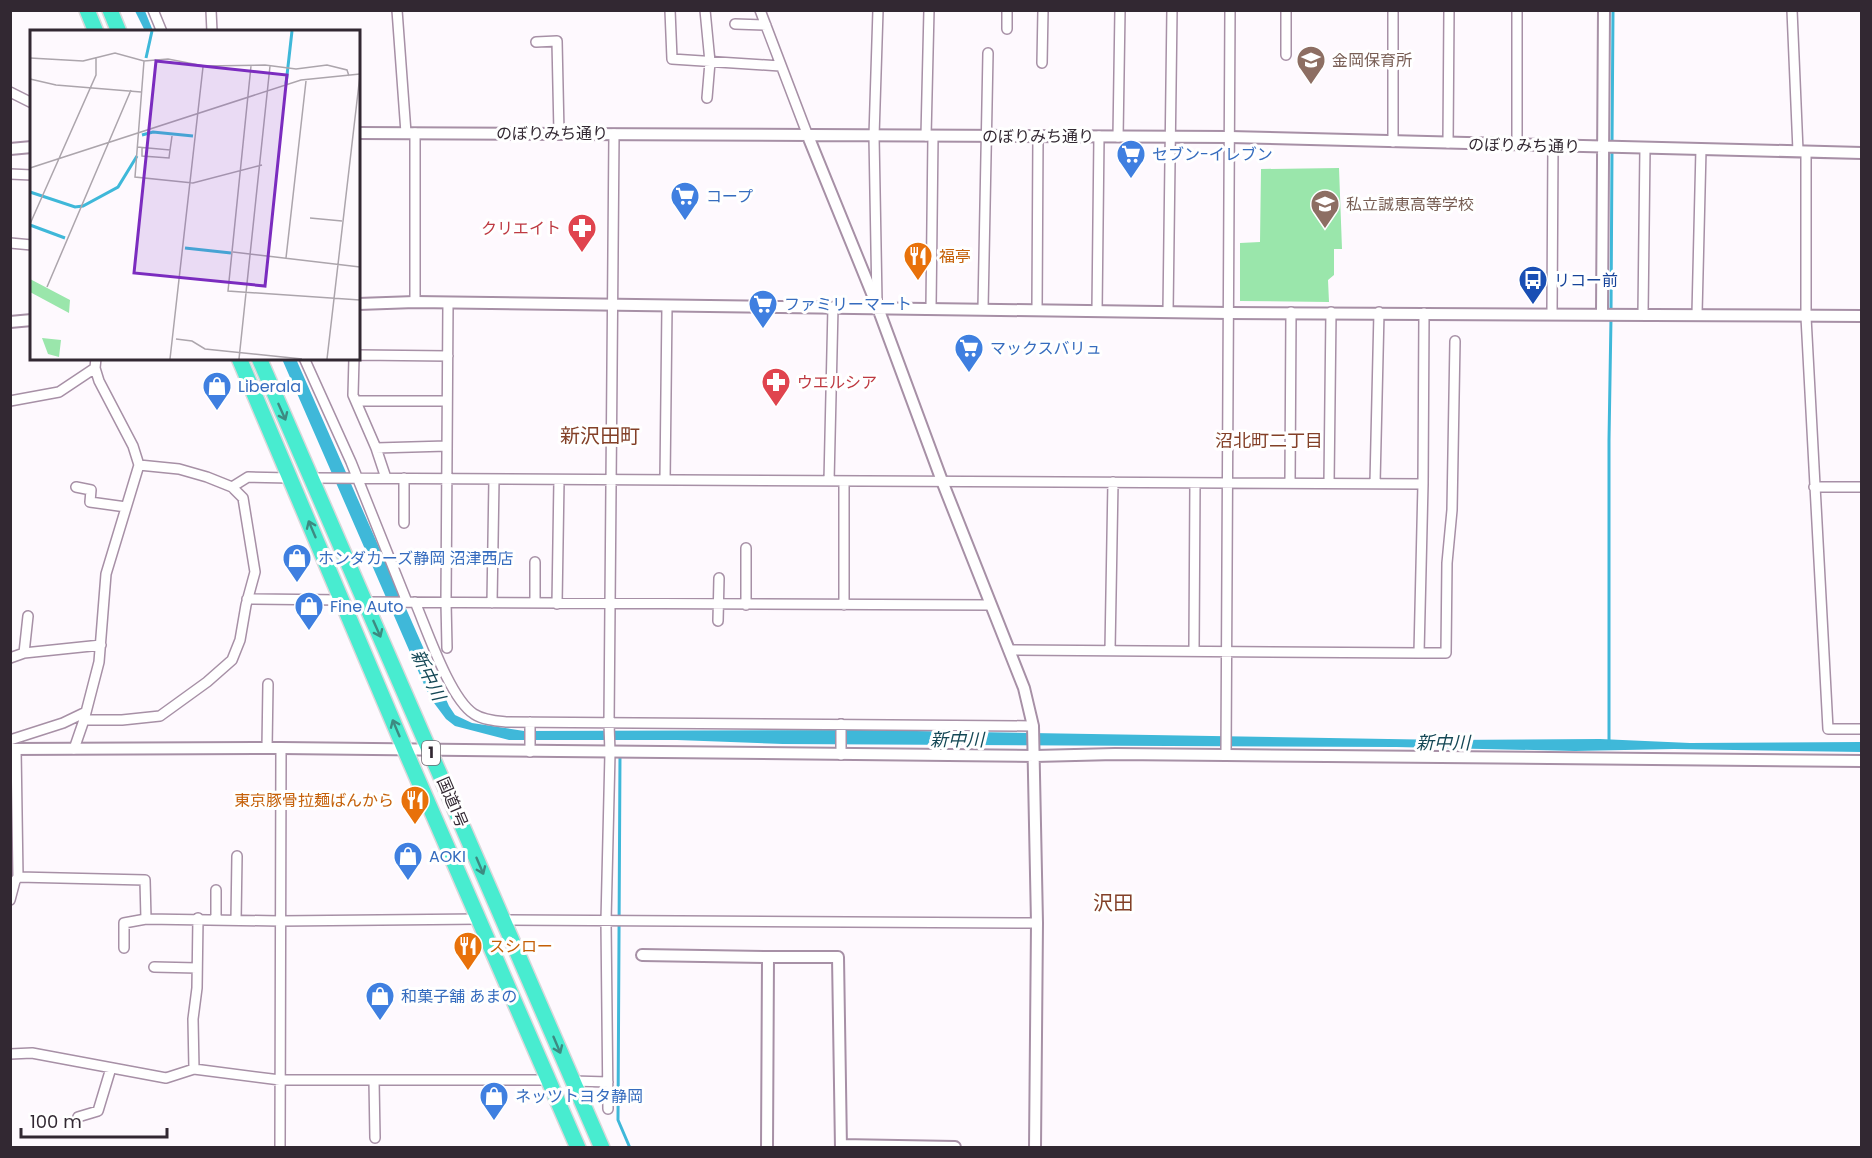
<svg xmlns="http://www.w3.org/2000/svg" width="1872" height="1158" font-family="Poppins,'Noto Sans JP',sans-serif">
<rect width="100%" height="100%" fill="#fef9fe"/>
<path fill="#9ae6ab" d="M1339 168 1342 249H1334V275L1328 280 1329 302 1240 301V243L1260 242 1261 169Z"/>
<path fill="#3fb8d9" d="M135 11H145L153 31H145Z
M282 359H296L449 706 455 715 472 723 524 731 859 730 1447 740 1600 739 1690 743 1861 742V752L1674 749 1575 751 1396 747 783 744 677 740H509L455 726 446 719 434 703 426 689Z"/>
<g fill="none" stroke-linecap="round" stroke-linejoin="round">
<path stroke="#3fb8d9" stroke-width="3" d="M1612 144 1613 10
M1611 312 1612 150
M1609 744V440L1611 318
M620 754 618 1120 630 1148"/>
<g stroke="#a790a6" stroke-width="12">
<path id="minor" d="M153 10 162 32
M211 10 212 32
M397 10 406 133
M670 10 672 59 780 66
M705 10 710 62 707 98
M760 10 808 136
M1286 10V55
M1792 10 1798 151
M735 24 766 25
M1007 29V10
M536 42 557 41 559 133
M1042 63 1043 10
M10 92 32 103
M415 133V302
M926 136 929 10
M1118 137 1120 10
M1393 142V10
M1448 143 1449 10
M1517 145V10
M1806 152V317L1828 729H1862
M10 174 32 175
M10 243 32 245
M877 302 874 136 878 10
M931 308 933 136
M983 309 988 53
M1037 310 1038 136
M1097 311 1099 136
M1168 312 1172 10
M1552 313 1553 145
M1643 314 1645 148
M1697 314 1701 149
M358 355 448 356
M304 358 351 462 407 602
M354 358 353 395 376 448 386 478
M10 401 59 392 95 368
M356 401H447
M376 448 447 446
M311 478 1423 484
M665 480 667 306
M829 481 833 307
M1290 483 1291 312
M1329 483 1331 312
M1375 483 1379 312
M76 487 91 490 90 502 126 507
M232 487 248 477 290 478
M1814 487H1862
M404 523V478
M746 548V605
M535 562V603
M247 599 342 600
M365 602 990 605
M415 602C427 630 450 699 474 714 483 720 496 721 506 722L1033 726
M492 603 494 479
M557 604 559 480
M844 605V481
M718 621 719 578
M447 648 446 602 448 303
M1009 650 1419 653 1423 484 1424 313
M1110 650 1113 482
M1194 650 1195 483
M24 653 28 616
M1419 653H1446L1447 563 1452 510 1455 341
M10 658 24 653 101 645
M84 720H122L160 716 207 682 232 660 240 640 246 605 255 572 243 498 232 487 207 477 179 469 139 465
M530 722V752
M841 724V755
M10 740 63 723 86 712
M267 748 268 684
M16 749 18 877
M74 749 84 720 99 662 106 574 139 465 133 446 99 381 95 368 96 358
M1226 755 1230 10
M216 890V919
M10 900 15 881 18 877 145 880 146 919 280 921 480 919
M236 920 237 856
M503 920 1037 923
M124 948V923L146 919
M154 967 197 968
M10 1054 32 1053 166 1078 194 1069 280 1080H549
M194 1069 193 1019 197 988 198 918
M374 1080 375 1138
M573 1081 608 1082
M608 1109 606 921 610 753 609 723 614 134
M78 1117 98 1111 111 1068
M280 1148 281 748"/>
</g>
<g stroke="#a790a6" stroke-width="14">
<path id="tertiary" d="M358 133 1230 137 1862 153
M808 136 878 308 942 481 1024 688 1033 726 1037 923 1035 1148
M10 149 32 147
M358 304 415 302 1229 313 1862 316
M1602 313 1604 10
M10 322 32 320
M10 749 281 748 1035 756 1115 754 1226 755 1862 761
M642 955 768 957 767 1148
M768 957H838L841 1148
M841 1145 955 1147"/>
</g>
<g stroke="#dad8da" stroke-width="18">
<path id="trunk" d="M87 10 96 32
M110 10 119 32
M239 358 405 750 578 1148
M259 358 602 1148"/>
</g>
<use href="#minor" stroke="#fff" stroke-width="9"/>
<use href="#tertiary" stroke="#fff" stroke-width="10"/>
<use href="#trunk" stroke="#48ecd0" stroke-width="15"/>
</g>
<defs><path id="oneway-shaft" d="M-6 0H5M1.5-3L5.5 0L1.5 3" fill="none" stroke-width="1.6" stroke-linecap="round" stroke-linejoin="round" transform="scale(1.5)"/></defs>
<g stroke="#3d8a81">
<use href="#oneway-shaft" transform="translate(282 412) rotate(66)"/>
<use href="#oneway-shaft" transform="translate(312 529) rotate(-113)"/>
<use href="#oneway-shaft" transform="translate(377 629) rotate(66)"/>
<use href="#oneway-shaft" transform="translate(396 728) rotate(-113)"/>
<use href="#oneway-shaft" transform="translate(480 866) rotate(67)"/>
<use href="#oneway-shaft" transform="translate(557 1045) rotate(67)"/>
</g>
<defs>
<g id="school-pin" transform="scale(1.5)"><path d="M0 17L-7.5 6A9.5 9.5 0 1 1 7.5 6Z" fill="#8d6e63" stroke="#fff"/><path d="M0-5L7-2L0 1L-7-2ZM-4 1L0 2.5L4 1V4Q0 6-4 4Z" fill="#fff"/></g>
<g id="supermarket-pin" transform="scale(1.5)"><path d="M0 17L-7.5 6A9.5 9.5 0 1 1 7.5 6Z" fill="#3f7fe0" stroke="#fff"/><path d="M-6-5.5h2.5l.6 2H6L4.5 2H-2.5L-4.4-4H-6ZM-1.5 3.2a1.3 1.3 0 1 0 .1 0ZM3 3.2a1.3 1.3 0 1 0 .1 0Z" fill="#fff"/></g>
<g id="pharmacy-pin" transform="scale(1.5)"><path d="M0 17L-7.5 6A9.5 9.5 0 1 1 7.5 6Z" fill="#e0444e" stroke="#fff"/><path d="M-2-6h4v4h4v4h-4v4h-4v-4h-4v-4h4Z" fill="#fff"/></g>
<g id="restaurant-pin" transform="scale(1.5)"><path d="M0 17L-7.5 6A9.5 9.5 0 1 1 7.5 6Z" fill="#e8710a" stroke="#fff"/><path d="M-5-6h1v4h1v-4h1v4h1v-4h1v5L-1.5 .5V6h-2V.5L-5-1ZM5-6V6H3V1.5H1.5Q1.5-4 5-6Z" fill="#fff"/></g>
<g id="bus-pin" transform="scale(1.5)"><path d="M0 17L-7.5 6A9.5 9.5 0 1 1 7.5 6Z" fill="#1a4fb4" stroke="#fff"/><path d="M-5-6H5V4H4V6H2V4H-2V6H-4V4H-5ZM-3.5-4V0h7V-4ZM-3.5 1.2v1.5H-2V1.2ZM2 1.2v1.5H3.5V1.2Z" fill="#fff"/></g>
<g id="shop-pin" transform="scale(1.5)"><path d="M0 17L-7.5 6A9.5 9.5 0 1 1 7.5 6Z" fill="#3f7fe0" stroke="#fff"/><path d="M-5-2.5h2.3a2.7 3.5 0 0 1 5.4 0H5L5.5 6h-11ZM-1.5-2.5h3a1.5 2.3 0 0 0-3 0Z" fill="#fff"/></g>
</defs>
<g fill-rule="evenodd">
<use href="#school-pin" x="1311" y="60"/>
<use href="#supermarket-pin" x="1131" y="154"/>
<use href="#supermarket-pin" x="685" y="196"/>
<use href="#school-pin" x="1325" y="204"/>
<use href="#pharmacy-pin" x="582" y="228"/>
<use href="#restaurant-pin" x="918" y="256"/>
<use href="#bus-pin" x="1533" y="280"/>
<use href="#supermarket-pin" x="763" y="304"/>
<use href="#supermarket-pin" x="969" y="348"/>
<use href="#pharmacy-pin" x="776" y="382"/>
<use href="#shop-pin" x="217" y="386"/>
<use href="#shop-pin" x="297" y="558"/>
<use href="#shop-pin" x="309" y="606"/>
<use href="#restaurant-pin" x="415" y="800"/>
<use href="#shop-pin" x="408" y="856"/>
<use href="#restaurant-pin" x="468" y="946"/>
<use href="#shop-pin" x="380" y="996"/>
<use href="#shop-pin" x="494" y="1096"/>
</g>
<g text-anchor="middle" stroke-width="6" stroke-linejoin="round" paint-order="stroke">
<rect fill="#fff" stroke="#706870" stroke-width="1.5" x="422" y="741" width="18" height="24" rx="4.5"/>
<g font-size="15" font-weight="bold" fill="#322832">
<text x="431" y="758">1</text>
</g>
<g font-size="16" fill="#785e54" stroke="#fff" text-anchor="start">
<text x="1332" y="66">金岡保育所</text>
<text x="1346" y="210">私立誠恵高等学校</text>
</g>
<g font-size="16" fill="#322832" stroke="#fff">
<text x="552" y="139">のぼりみち通り</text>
<text x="1038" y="142">のぼりみち通り</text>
<text transform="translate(1524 145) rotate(1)" y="6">のぼりみち通り</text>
<text transform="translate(453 802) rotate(67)" y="6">国道1号</text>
</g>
<g font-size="16" fill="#366cbe" stroke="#fff" text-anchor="start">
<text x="1152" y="160">セブン-イレブン</text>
<text x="706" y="202">コープ</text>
<text x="784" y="310">ファミリーマート</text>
<text x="990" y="354">マックスバリュ</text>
<text x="238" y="392">Liberala</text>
<text x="318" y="564">ホンダカーズ静岡 沼津西店</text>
<text x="330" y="612">Fine Auto</text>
<text x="429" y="862">AOKI</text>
<text x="401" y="1002">和菓子舗 あまの</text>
<text x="515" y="1102">ネッツトヨタ静岡</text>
</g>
<g font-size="16" fill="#be3a42" stroke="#fff" text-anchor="end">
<text x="561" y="234">クリエイト</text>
<text x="797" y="388" text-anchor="start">ウエルシア</text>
</g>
<g font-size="16" fill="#c56008" stroke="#fff" text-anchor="start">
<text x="939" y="262">福亭</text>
<text x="394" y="806" text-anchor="end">東京豚骨拉麺ばんから</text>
<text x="489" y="952">スシロー</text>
</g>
<g font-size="16" fill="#164399" stroke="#fff" text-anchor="start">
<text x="1554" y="286">リコー前</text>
</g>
<g font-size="18" fill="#834028" stroke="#fff">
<text x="1269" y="447">沼北町二丁目</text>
</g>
<g font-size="18" font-style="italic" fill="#154856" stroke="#fff">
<text transform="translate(428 675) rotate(64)" y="6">新中川</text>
<text x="957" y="746">新中川</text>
<text x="1443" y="749">新中川</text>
</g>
<g font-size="20" fill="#834028" stroke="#fff">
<text x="600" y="443">新沢田町</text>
<text x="1113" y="910">沢田</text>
</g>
</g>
<g transform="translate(30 30)">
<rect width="330" height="330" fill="#fef9fe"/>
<path d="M0 249 40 270 39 283 0 262ZM12 308 31 310 29 327 18 324Z" fill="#9ae6ab"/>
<path fill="none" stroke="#3fb8d9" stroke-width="3" d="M116 28 122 1M256 54 262 1M112 105 123 102 163 106M0 162 45 177 53 176 88 157 107 126M0 195 35 208M155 218 201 223"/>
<path fill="none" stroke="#aca5ac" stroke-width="1.5" d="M0 28 53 31 85 23 114 31 138 29 174 36 235 35 266 39 297 35 317 40 319 46M114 31 105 147 163 153 232 135M221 36 198 261 330 270M0 49 26 55 111 62M107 117 140 120 142 106M112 117V126L139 128 140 120M0 138 271 50 330 44M280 188 312 191M0 194 66 45V27M203 222 330 237M256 228 276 51M17 257 101 60M146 309 162 311 175 319 272 329M140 329 173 37M209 329 240 36M297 329 330 45"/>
<path fill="#7b2cbf" fill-opacity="0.15" stroke="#7b2cbf" stroke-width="3" d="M126 31 257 45 235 256 104 243Z"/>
<rect width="330" height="330" fill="none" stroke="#322832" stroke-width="3"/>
</g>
<rect width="1872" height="1158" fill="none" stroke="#322832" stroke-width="24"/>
<path d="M21 1128v9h146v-9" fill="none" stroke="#322832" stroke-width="3"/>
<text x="30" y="1128" font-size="18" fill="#322832" stroke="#ffffff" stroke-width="4.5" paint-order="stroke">100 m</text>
</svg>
